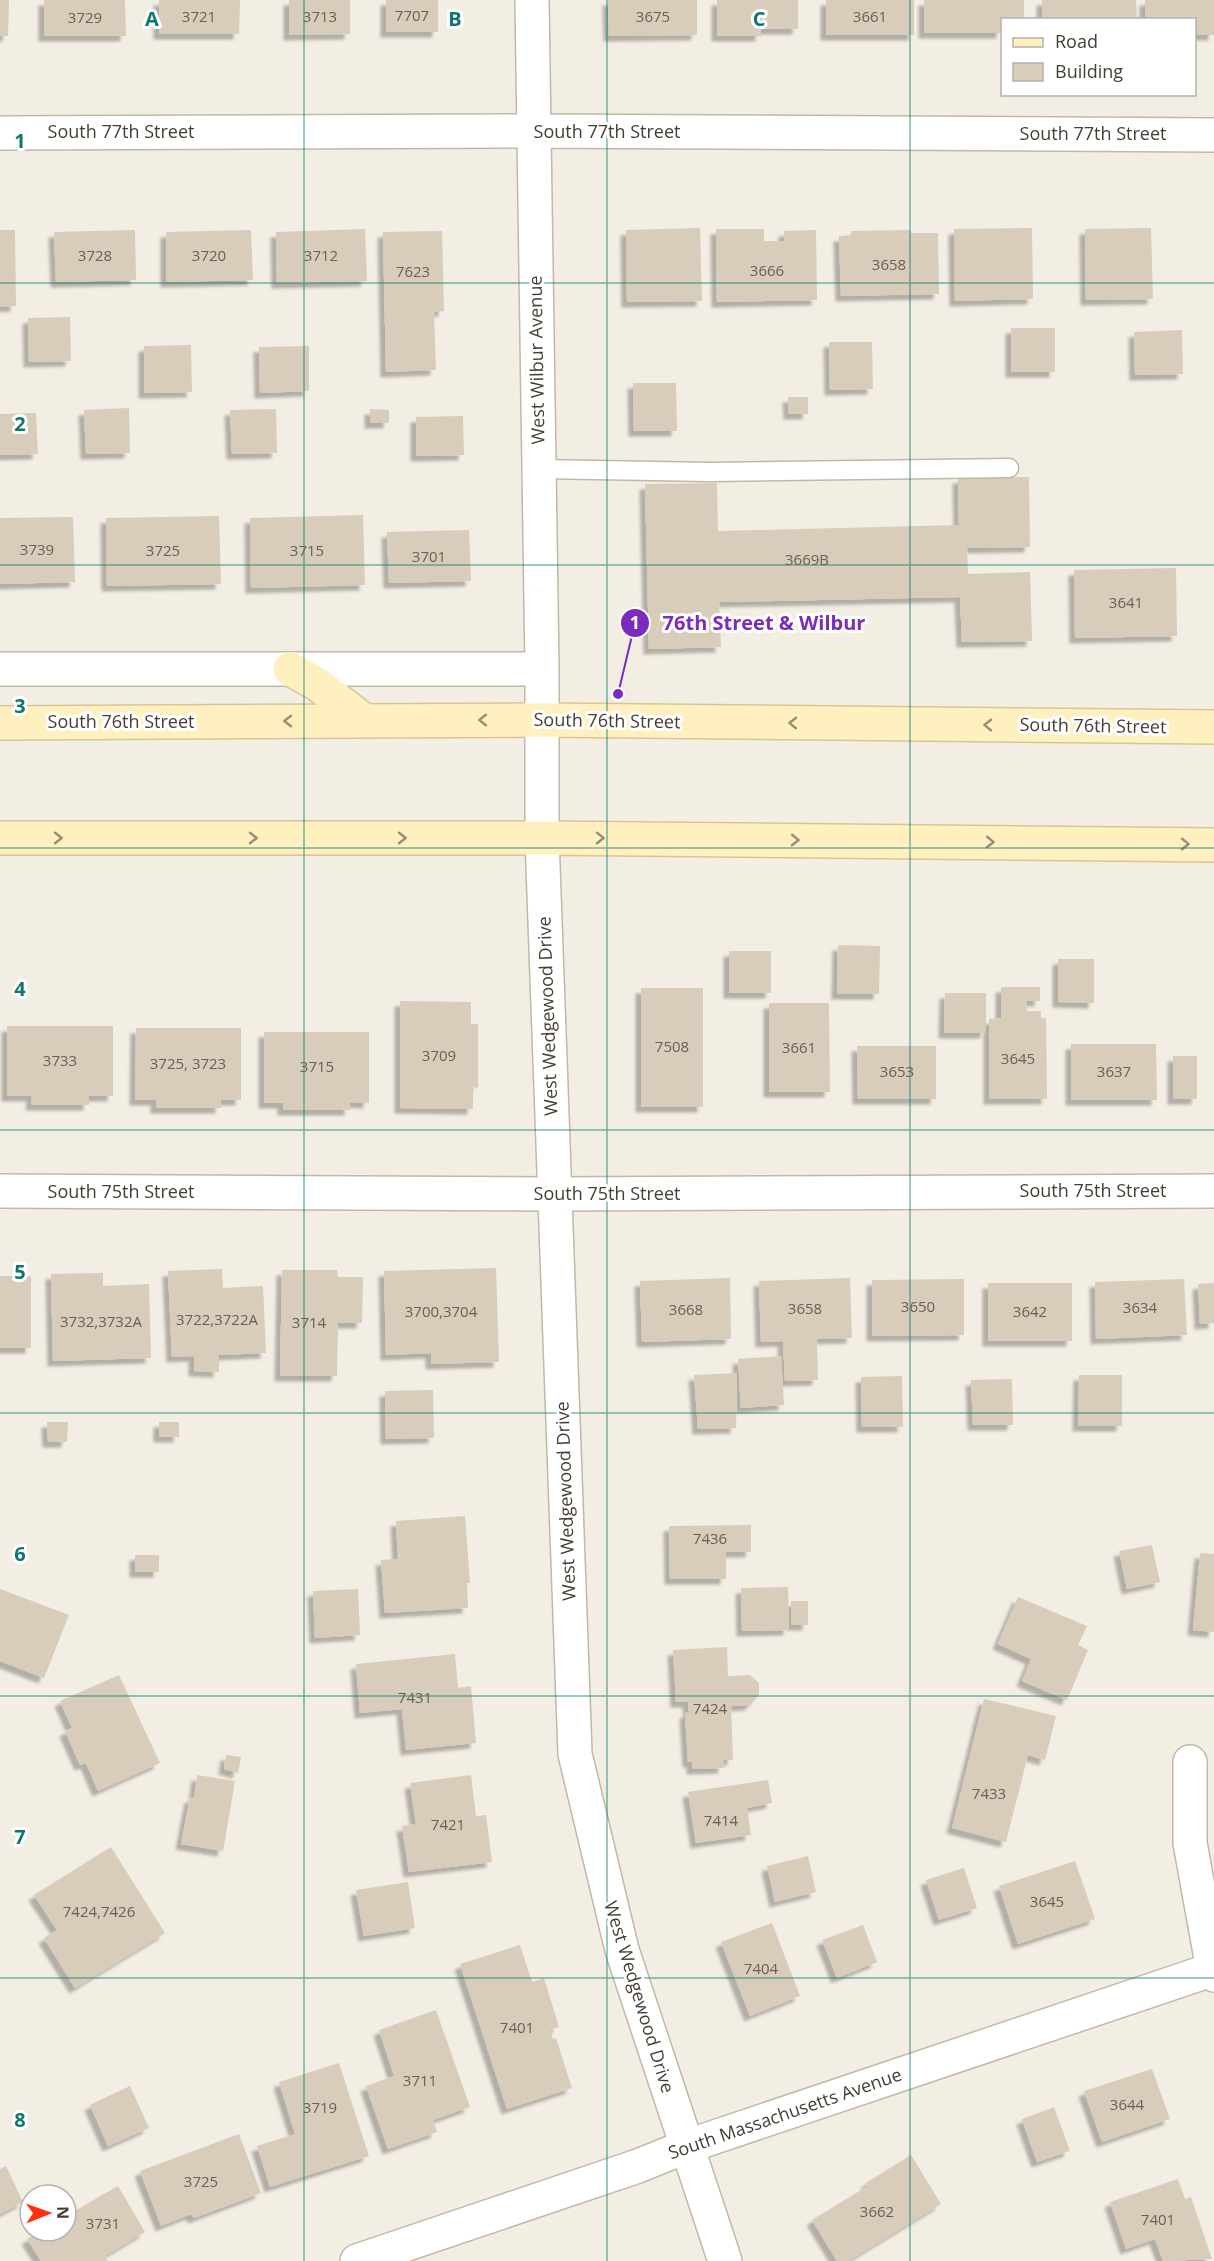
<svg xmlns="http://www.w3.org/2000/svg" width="1214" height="2261" font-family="'Open Sans',sans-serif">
<defs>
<filter id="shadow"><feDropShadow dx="-5.5" dy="5.5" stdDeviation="1.5" flood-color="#0004"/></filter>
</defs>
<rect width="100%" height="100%" fill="#f3eee3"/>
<path fill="#d8ccba" filter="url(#shadow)" d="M0 0H9L8 36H0Z
M44 0H125L126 36H44Z
M159 0H240L239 34H159Z
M289 0H350V34L289 35Z
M386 0H438V32H386Z
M608 0H697V35L609 36Z
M717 0H798V29H761V36H717Z
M826 0H914V35H826Z
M924 0H1024V20H1002V33H924Z
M1042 0H1136L1137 20H1042Z
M1145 0H1214V35H1194V20H1145Z
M700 228 702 301 627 302 626 230Z
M1032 228 1033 299 955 301 954 229Z
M1151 228 1153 299 1086 300 1085 229Z
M365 229 367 281 277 283 276 232Z
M716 229H764V241H784V231L816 230 817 300 717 302Z
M0 230H15L16 306 0 307Z
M135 230 136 280 56 282 54 232Z
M251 230 253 280 166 282V232Z
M910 230 911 233H938L939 294 841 296 839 236H851V231Z
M442 231 444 311 434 312 436 370 386 372 383 232Z
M70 317 71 361 29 362 28 318Z
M1011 328H1055V372H1011Z
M1182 330 1183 374 1135 375 1134 332Z
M829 342H872L873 389 830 390Z
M191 345 192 392 144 393V346Z
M309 346V391L260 393 259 347Z
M633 383H676L677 431H634Z
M788 397H808V414H789Z
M129 408 130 453 86 454 84 410Z
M276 409 277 453 232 454 230 410Z
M370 409 389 410V423H370Z
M36 413 38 454 0 455V414Z
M463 416 464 455 416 456V417Z
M1029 477 1030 547 967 548 968 574 1030 572 1032 641 962 642 960 597 719 602 721 647 649 649 645 484 717 483 718 531 959 525 958 478Z
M363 515 365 585 251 588 250 518Z
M219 516 221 584 107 586 106 518Z
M73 517 75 582 0 584V518Z
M469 530 471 581 389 583 387 532Z
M1176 568 1177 636 1075 638 1074 570Z
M838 945 880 946 879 994H837Z
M729 951H771V993H729Z
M1058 959H1094V1003L1058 1002Z
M1001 987H1040V1001H1026L1027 1011H1041V1018H1046L1047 1099H989V1019L1001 1018Z
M641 988H703V1107H641Z
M945 993H986V1033H944Z
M400 1001 471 1002V1024H478V1088L473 1087V1109L400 1108Z
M769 1003H829L830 1092H769Z
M7 1026H113V1096H89V1105H31L32 1096H7Z
M136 1028H241V1100H221V1108H156V1100H135Z
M264 1032H369V1103L350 1102V1110H283V1103H264Z
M1071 1044H1156L1157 1100H1071Z
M857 1046H936V1099H858Z
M1173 1056H1197V1099H1173Z
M496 1268 499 1362 431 1364V1353L386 1355 384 1271Z
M222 1269 223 1288 263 1286 266 1353 219 1355V1372L194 1371V1356L172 1357 168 1271Z
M282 1270H337L338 1277H363L362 1323H338L337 1376H280Z
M103 1273V1286L149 1284 151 1358 53 1361 51 1274Z
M0 1276H31V1348H0Z
M730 1278 731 1339 642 1342 640 1281Z
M850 1278 852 1338 817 1339 818 1380 785 1381 783 1341 761 1342 759 1281Z
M964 1279V1335L872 1336V1280Z
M1184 1279 1187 1335 1096 1339 1095 1282Z
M988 1283H1072V1341H988Z
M1214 1283V1323L1200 1324 1198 1284Z
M781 1356 784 1405 741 1408 738 1359Z
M737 1373 736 1428 698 1429 694 1375Z
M1079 1375H1122V1426H1078Z
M902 1376 903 1427H862L861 1377Z
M1012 1379 1013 1425H973L971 1380Z
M433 1390 434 1438 386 1439 385 1391Z
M47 1422H68L67 1442H48Z
M159 1422H179V1437H159Z
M465 1516 470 1583H467L468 1608 385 1613 381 1560 398 1559 396 1521Z
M751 1525V1552H726V1579H670L669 1526Z
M1152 1545 1160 1582 1127 1589 1119 1551Z
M1200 1553 1214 1554V1632L1193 1630Z
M135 1555H159V1572H135Z
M788 1587 789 1630 742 1631 741 1588Z
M0 1589 69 1615 44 1678 0 1661Z
M358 1589 360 1635 315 1638 313 1591Z
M1018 1597 1087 1626 1078 1645 1088 1650 1067 1700 1022 1681 1031 1659 998 1644Z
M791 1601H808V1625H791Z
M727 1647 728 1676 750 1675 759 1683V1695L750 1705 731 1706 733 1760H723L724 1768 692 1769V1762H688L685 1713 689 1712 688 1702H676L673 1650Z
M455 1654 458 1688 471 1686 476 1743 406 1750 402 1709 360 1713 356 1664Z
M119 1675 160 1763 98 1791 86 1763 80 1765 65 1731 72 1728 60 1701Z
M984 1699 1056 1716 1045 1760 1028 1755 1006 1842 952 1828Z
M226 1755 241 1757 238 1773 224 1769Z
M197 1775 235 1781 223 1851 181 1844 190 1797 194 1798Z
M471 1775 476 1816 486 1815 492 1862 409 1872 402 1826 416 1824 410 1783Z
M768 1780 772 1803 747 1808 751 1835 696 1843 688 1792Z
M111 1847 165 1933 75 1988 44 1938 57 1930 34 1895Z
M808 1856 816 1892 775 1902 767 1866Z
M1075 1861 1095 1919 1018 1944 999 1886Z
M964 1868 977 1908 939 1920 926 1880Z
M408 1882 415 1928 364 1936 356 1890Z
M772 1923 800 1996 750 2016 721 1942Z
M863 1925 877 1962 837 1978 822 1940Z
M520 1945 532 1982 544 1978 559 2027 550 2030 553 2039 556 2038 572 2088 507 2109 460 1964Z
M436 2010 470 2107 433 2120 437 2132 388 2149 366 2086 394 2076 379 2030Z
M339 2063 369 2156 270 2187 257 2146 295 2134 279 2082Z
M1152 2069 1170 2119 1102 2142 1084 2091Z
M130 2086 149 2128 108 2146 90 2105Z
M1054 2107 1070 2151 1037 2162 1022 2119Z
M239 2134 261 2193 194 2218 191 2214 161 2226 140 2171Z
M911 2155 941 2204 848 2261H837L812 2220 868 2186 866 2183Z
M6 2166 23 2202 0 2214V2169Z
M1178 2179 1185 2199 1191 2197 1212 2259 1163 2261 1155 2239 1126 2249 1110 2202Z
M118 2186 145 2232 105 2256 108 2261H41L27 2239 41 2231H66V2216Z"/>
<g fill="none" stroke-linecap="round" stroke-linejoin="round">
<g stroke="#c1b8a8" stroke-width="21">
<path id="lane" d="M539 469 710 472 1009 468"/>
</g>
<g stroke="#c1b8a8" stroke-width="36">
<path id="street" d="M532 0 542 669V838L575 1754 622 1950 725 2261
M0 133 535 131 1214 135
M0 669H542
M0 1191 554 1194 1214 1191
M1190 1762V1843L1214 1975
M357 2261 638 2166 685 2147 1214 1969"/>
</g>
<g stroke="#d9c591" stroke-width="36">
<path id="secondary" d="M290 669 317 684 365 721
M0 723 542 720 1214 727
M0 838H542L1214 845"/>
</g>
<use href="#lane" stroke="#fff" stroke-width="18"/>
<use href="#street" stroke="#fff" stroke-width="33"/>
<use href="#secondary" stroke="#fff0c0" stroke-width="33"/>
</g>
<defs><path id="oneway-chevron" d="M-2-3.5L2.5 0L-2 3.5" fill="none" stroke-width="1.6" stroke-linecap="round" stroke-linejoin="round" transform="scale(1.5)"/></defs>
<g stroke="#988e72">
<use href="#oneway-chevron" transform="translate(483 720) rotate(180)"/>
<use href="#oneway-chevron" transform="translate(288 721) rotate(180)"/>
<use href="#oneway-chevron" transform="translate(793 723) rotate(-179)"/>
<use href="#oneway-chevron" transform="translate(988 725) rotate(-179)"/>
<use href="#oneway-chevron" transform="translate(58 838)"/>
<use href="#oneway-chevron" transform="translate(253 838)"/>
<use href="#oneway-chevron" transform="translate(402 838)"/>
<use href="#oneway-chevron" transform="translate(600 838) rotate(1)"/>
<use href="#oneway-chevron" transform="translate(795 840) rotate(1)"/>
<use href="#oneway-chevron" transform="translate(990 842) rotate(1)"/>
<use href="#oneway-chevron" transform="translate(1185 844) rotate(1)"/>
</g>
<path fill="none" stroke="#0f766e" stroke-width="1.5" stroke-opacity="0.55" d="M304 0V2261M607 0V2261M910 0V2261M0 283H1214M0 565H1214M0 848H1214M0 1130H1214M0 1413H1214M0 1696H1214M0 1978H1214"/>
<g text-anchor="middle" stroke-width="6" stroke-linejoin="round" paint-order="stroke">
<g font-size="15" fill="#696155">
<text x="412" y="21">7707</text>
<text x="199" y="22">3721</text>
<text x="320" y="22">3713</text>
<text x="653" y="22">3675</text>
<text x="870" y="22">3661</text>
<text x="85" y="23">3729</text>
<text x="95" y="261">3728</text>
<text x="209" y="261">3720</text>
<text x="321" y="261">3712</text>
<text x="889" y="270">3658</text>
<text x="767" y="276">3666</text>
<text x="413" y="277">7623</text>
<text x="37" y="555">3739</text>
<text x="163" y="556">3725</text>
<text x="307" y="556">3715</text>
<text x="429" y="562">3701</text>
<text x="807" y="565">3669B</text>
<text x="1126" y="608">3641</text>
<text x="672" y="1052">7508</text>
<text x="799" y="1053">3661</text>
<text x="439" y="1061">3709</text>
<text x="1018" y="1064">3645</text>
<text x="60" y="1066">3733</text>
<text x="188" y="1069">3725, 3723</text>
<text x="317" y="1072">3715</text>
<text x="897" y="1077">3653</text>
<text x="1114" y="1077">3637</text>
<text x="918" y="1312">3650</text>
<text x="1140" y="1313">3634</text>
<text x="805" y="1314">3658</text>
<text x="686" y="1315">3668</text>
<text x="441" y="1317">3700,3704</text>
<text x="1030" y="1317">3642</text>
<text x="217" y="1325">3722,3722A</text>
<text x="101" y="1327">3732,3732A</text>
<text x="309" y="1328">3714</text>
<text x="710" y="1544">7436</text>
<text x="415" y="1703">7431</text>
<text x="710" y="1714">7424</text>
<text x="989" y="1799">7433</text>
<text x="721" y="1826">7414</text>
<text x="448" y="1830">7421</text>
<text x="1047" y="1907">3645</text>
<text x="99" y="1917">7424,7426</text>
<text x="761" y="1974">7404</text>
<text x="517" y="2033">7401</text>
<text x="420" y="2086">3711</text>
<text x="1127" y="2110">3644</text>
<text x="320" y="2113">3719</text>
<text x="201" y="2187">3725</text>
<text x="877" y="2217">3662</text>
<text x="1158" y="2225">7401</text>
<text x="103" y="2229">3731</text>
</g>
<g font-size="18" fill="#443d33" stroke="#fff">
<text x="121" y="138">South 77th Street</text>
<text x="607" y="138">South 77th Street</text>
<text x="1093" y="140">South 77th Street</text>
<text transform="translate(537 360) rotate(-91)" y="6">West Wilbur Avenue</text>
<text transform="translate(607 721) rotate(1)" y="6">South 76th Street</text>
<text x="121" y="728">South 76th Street</text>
<text transform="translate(1093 726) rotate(1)" y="6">South 76th Street</text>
<text transform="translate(548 1016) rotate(-92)" y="6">West Wedgewood Drive</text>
<text x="1093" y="1197">South 75th Street</text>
<text x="121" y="1198">South 75th Street</text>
<text x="607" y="1200">South 75th Street</text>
<text transform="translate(566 1501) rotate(-92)" y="6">West Wedgewood Drive</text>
<text transform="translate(639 1997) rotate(73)" y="6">West Wedgewood Drive</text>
<text transform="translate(785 2114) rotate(-19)" y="6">South Massachusetts Avenue</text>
</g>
</g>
<g font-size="20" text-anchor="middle" font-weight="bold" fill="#0f766e" stroke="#fff" stroke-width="6" stroke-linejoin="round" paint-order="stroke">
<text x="152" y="26">A</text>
<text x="455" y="26">B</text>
<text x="759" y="26">C</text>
<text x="20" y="148">1</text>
<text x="20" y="431">2</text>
<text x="20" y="713">3</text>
<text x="20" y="996">4</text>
<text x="20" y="1279">5</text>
<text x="20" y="1561">6</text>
<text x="20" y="1844">7</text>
<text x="20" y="2127">8</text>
</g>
<path fill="none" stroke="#7b2cbf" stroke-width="2" d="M618 694L635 623"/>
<g fill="#7b2cbf" stroke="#fff" stroke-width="2">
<circle cx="618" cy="694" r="6"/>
<circle cx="635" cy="623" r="15"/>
</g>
<g font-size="18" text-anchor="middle" font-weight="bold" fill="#fff">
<text x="635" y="629">1</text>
</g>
<g font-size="20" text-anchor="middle" font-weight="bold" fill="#7b2cbf" stroke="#fff" stroke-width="6" stroke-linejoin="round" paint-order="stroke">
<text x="764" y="630">76th Street &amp; Wilbur</text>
</g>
<rect x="1001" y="18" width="195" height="78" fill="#ffffff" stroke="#b4b1ad" stroke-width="1.5"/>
<rect x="1013" y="38" width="30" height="9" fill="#fff0c0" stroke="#b4b1ad" stroke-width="1.5"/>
<text x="1055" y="48" font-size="18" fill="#443d33">Road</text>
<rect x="1013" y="63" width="30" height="18" fill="#d8ccba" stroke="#b4b1ad" stroke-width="1.5"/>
<text x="1055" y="78" font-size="18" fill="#443d33">Building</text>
<g transform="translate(48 2213) rotate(89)"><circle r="28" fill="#ffffff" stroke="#b4b1ad" stroke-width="1.5"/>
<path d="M0-4.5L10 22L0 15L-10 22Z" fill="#ff310d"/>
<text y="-9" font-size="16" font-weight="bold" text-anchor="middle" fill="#443d33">N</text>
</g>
</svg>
